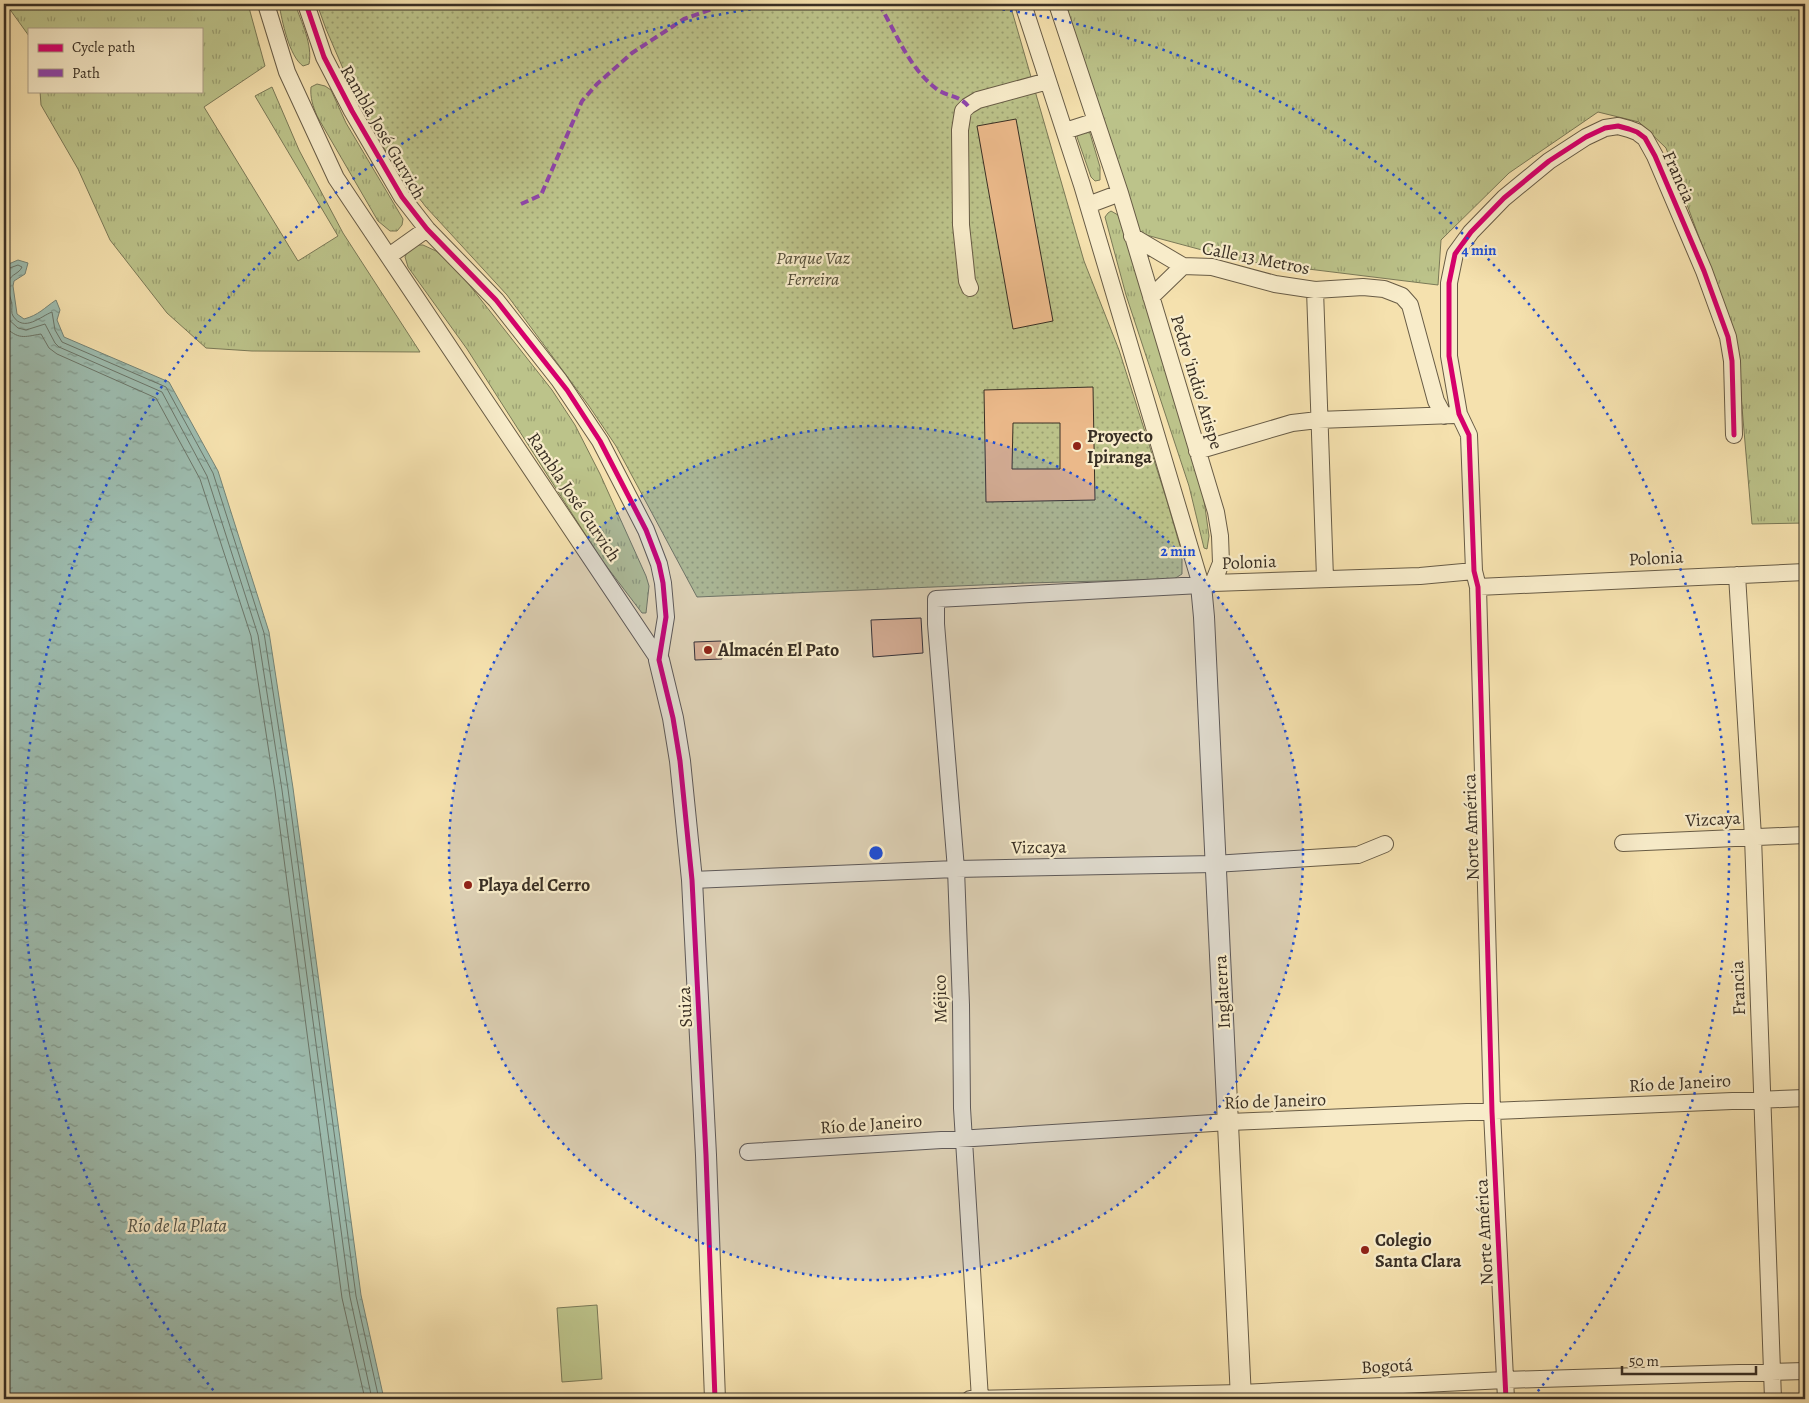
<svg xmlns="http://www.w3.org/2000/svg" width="1809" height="1403" font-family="Alegreya,serif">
<defs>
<pattern id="grass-tufts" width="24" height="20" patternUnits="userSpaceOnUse" patternTransform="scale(1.25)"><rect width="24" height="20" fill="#bcc38a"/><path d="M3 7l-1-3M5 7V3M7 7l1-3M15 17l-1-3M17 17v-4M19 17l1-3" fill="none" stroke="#9a9f71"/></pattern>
<pattern id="park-dots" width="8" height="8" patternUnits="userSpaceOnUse" patternTransform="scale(1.25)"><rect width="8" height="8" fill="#bcc38a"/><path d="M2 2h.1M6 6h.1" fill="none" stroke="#9a9f71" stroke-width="1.8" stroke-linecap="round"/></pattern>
<pattern id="water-ripples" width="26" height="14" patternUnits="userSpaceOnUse" patternTransform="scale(1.25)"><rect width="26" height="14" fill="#9dbcaf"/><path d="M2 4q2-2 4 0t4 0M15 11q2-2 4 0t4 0" fill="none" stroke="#81998e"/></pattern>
</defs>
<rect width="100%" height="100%" fill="#f5e1ae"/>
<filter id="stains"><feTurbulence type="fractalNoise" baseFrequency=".004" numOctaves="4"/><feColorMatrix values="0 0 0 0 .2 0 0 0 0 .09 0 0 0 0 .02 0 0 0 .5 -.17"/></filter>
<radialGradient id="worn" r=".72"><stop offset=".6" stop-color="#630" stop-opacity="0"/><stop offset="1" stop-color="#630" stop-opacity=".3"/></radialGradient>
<path fill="url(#grass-tufts)" stroke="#7a7957" d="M6 4H248L265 66 204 107 298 261 338 236 255 96 272 87 299 150 343 233 420 352 252 351 206 348 167 313 110 240 78 169 41 105 40 91H201V29H29V36Z
M279 4H295C301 21 313 45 309 64L303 66C289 56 282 21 279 4Z
M1064 4H1805V523L1752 524 1736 337 1666 148 1639 122 1598 112 1509 173 1441 240 1438 285 1243 261 1135 232Z
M317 84 325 86 331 90 346 123 403 219 402 225 397 231H390L378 221 317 116C313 106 310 98 311 87Z
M1078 129 1089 130 1100 167V180L1095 181 1091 177 1077 137Z
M1111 211 1118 215 1124 233 1203 493 1209 536 1207 549 1204 548 1189 486 1126 295 1105 217 1108 213Z
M415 245H423L436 251 456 268 552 390 575 425 600 474 646 576 649 586 646 613H642L601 559 467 349 408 267 405 257 409 248Z"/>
<path fill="url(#park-dots)" stroke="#7a7957" d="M317 4H1010L1084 261 1119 350 1167 501 1182 553V574L1174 579 1028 583 697 597 616 446 589 406 507 295 426 207 394 166 354 94 326 29Z"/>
<path fill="#bcc38a" stroke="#7a7957" d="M597 1305 602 1379 562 1382 557 1308Z"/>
<path fill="url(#water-ripples)" stroke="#758477" d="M18 260 28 263 25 274 14 281 13 286 17 314 24 319C39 315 44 308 56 300L60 310 57 320 64 337 169 382 218 471 269 632 293 788 361 1295 384 1399H4V266Z"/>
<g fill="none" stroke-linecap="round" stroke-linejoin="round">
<path stroke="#6b766a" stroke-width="1" d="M4 270 18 265 22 267C19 274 11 274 9 281 6 289 11 297 12 305 12 308 11 313 13 316 24 333 41 316 52 312L55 330 62 342 166 387 213 473 264 633 288 789 356 1296 379 1399
M4 299 7 318 18 328 26 330 45 324 55 343 59 347 162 392 207 476 258 635 282 790 350 1297 372 1399
M4 326C19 340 23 337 41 334L49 348 57 354 156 398 200 479 251 636 275 791 342 1298 365 1399"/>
</g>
<path fill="#ebb98a" stroke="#392f24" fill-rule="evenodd" d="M1016 119 1053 321 1013 329 977 126Z
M1093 387 1095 500 986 502 984 390ZM1013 423H1060V469H1012Z
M921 618 923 653 873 657 871 620Z
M721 641 722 659 695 660 694 642Z"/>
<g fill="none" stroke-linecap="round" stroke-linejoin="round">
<g stroke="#685c46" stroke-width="18">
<path id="minor" d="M266 4 287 72 336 178 659 660
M306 4 324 57 352 111 402 197 427 229 496 300 559 380 600 441 646 530 659 564 663 583 666 617 659 660
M1023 4 1082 185 1201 585
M1057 4 1120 193 1216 512 1220 536 1221 563 1213 583
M1065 131 1096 121
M1088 205 1120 193
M1132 236 1183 266 1151 297
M389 256 427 229
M1183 266 1212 267 1275 284 1315 290 1363 287 1384 289 1402 296 1410 305 1436 401 1444 416
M970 288 967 281 961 225 960 130 963 111 968 106 978 100 1048 81
M1315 290 1325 578
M1197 451 1292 423 1318 420 1454 415
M1737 575 1753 837 1773 1399
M1478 587 1805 572
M1623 843 1805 835
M692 880 956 869 1214 864 1358 855 1385 844
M748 1152 1229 1122 1805 1098
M970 1399 1241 1393 1505 1380 1805 1371
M980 1399 962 1108 961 1005 956 869 936 624V599L1201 585 1213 583 1420 576 1474 571
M1506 1399 1492 1112 1478 587 1474 571 1469 435 1459 414 1449 356V283L1455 254 1471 232 1504 198 1549 161 1586 137 1605 128 1618 126 1629 129 1637 132 1645 138 1655 156 1704 271 1728 337 1732 361 1734 435"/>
</g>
<g stroke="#685c46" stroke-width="22">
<path id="tertiary" d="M1201 585 1204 617C1215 878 1230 1138 1241 1399
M659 660 673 718 680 761 692 880 706 1155 715 1399"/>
</g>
<use href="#minor" stroke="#f8ecca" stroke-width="16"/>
<use href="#tertiary" stroke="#f8ecca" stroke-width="20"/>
<path stroke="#8e44ad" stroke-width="4" stroke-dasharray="8 4" stroke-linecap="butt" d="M879 4C897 34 909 69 938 90 949 97 959 95 968 106
M521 204 541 195 582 101 597 84 632 53 684 19 726 4"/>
<g stroke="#f8ecca" stroke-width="8">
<path id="cycleway" d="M306 4 324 57 352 111 402 197 427 229 496 300 567 390 600 441 646 530 659 564 663 583 666 617 659 660 673 718 680 761 692 880 706 1155 715 1399
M1506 1399 1492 1112 1478 587 1474 571 1469 435 1459 414 1449 356V283L1455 254 1471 232 1504 198 1549 161 1586 137 1605 128 1618 126 1629 129 1637 132 1645 138 1655 156 1704 271 1728 337 1732 361 1734 435"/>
</g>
<use href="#cycleway" stroke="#d6006c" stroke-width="5"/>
</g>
<circle cx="876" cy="853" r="427" fill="#1d4ed8" fill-opacity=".12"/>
<g fill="none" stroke="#1d4ed8" stroke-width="2.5" stroke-dasharray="2.5 5">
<circle cx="876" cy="853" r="427"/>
<path d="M218 1396A853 853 0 0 1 794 4M958 4A853 853 0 0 1 1534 1396"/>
</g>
<g fill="#8f2418" stroke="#f8ecca" stroke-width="2">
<circle cx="1077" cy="446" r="5"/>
<circle cx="708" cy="650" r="5"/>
<circle cx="468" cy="885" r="5"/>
<circle cx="1365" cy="1250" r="5"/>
</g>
<g text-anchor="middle" stroke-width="4.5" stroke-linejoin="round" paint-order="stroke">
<g font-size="18" fill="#392f24" stroke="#f8ecca">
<text transform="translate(383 132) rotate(60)" y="6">Rambla José Gurvich</text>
<text transform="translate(1679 177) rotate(66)" y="6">Francia</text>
<text transform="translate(1256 258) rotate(11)" y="6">Calle 13 Metros</text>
<text transform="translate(1197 382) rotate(73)" y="6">Pedro 'indio' Arispe</text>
<text transform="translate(574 497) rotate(56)" y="6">Rambla José Gurvich</text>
<text transform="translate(1656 558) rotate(-3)" y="6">Polonia</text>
<text transform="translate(1249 562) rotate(-2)" y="6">Polonia</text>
<text transform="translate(1713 819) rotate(-3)" y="6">Vizcaya</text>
<text transform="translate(1471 827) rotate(-92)" y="6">Norte América</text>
<text transform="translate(1039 847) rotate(-1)" y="6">Vizcaya</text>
<text transform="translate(1738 988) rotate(-92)" y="6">Francia</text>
<text transform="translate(1222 992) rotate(-93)" y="6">Inglaterra</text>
<text transform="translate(940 999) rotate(-91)" y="6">Méjico</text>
<text transform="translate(685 1007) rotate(-93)" y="6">Suiza</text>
<text transform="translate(1680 1083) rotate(-3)" y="6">Río de Janeiro</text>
<text transform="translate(1275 1101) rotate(-2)" y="6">Río de Janeiro</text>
<text transform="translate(871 1124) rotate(-4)" y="6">Río de Janeiro</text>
<text transform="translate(1484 1232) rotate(-93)" y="6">Norte América</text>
<text transform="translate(1387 1366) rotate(-3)" y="6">Bogotá</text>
</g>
<g font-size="18" font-style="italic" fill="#534d38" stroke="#f8ecca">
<text x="813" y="264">Parque Vaz<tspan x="813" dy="21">Ferreira</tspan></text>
</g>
<g font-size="18" font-weight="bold" fill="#392f24" stroke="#f8ecca" text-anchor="start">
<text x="1087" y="442">Proyecto<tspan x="1087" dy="21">Ipiranga</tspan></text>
<text x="718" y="656">Almacén El Pato</text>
<text x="478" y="891">Playa del Cerro</text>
<text x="1375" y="1246">Colegio<tspan x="1375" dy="21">Santa Clara</tspan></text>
</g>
<g font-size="19" font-style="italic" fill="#525247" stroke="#f8ecca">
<text x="177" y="1232">Río de la Plata</text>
</g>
</g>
<circle cx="876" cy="853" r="8" fill="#1d4ed8" stroke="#f8ecca" stroke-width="2.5"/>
<g font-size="15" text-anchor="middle" font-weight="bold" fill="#1d4ed8" stroke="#f8ecca" stroke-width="4.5" stroke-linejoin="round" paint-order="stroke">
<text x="1479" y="255">4 min</text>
<text x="1178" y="556">2 min</text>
</g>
<rect width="1809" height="1403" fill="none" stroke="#f5e1ae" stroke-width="20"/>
<rect x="5" y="5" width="1799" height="1393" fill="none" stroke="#392f24" stroke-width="2.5"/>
<rect x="10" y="10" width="1789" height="1383" fill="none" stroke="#392f24"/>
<rect x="28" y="28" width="175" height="65" fill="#f8ecca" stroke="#aca088"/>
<rect x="38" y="44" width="25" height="8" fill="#d6006c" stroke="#aca088"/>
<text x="72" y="52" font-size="15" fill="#392f24">Cycle path</text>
<rect x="38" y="69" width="25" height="8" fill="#8e44ad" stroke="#aca088"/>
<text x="72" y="78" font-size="15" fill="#392f24">Path</text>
<path d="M1622 1366v8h134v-8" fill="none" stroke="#392f24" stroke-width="2.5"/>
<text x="1629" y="1366" font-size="15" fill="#392f24" stroke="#f8ecca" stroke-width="4" paint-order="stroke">50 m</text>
<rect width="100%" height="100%" filter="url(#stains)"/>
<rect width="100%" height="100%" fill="url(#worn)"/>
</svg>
